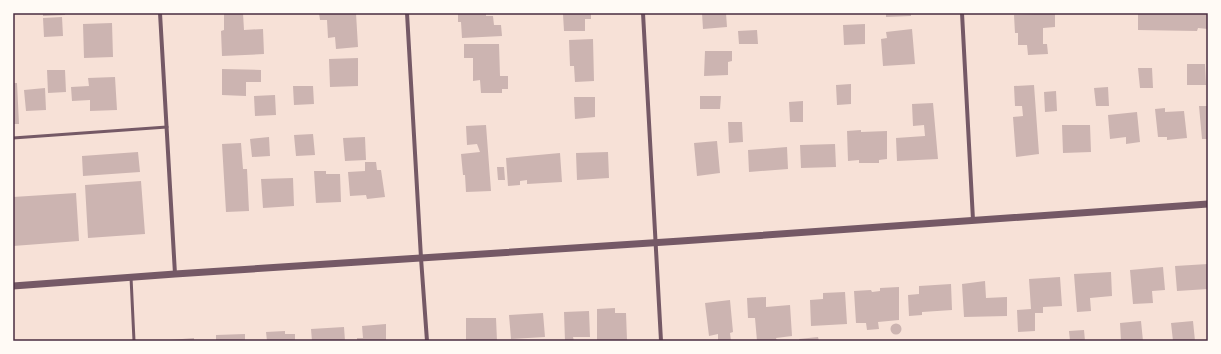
<svg xmlns="http://www.w3.org/2000/svg" width="1221" height="354" font-family="Raleway,sans-serif">
<rect width="100%" height="100%" fill="#f7e1d7"/>
<path fill="#ccb4b1" d="M43 13H65V15L43 16Z
M224 13H243L244 30 263 29 264 54 222 56 221 31 224 30Z
M319 13H356L358 47 336 49 335 37 328 38 327 20H320Z
M458 13H486V16H493L494 25H501L502 36 462 38 461 22H458Z
M565 13H591V19H585V31H564L563 14Z
M702 13H726L727 27 703 29Z
M886 13H911V16L886 17Z
M1055 13V27L1043 28V44H1047L1048 54 1028 55 1027 45H1018V33H1015L1014 15Z
M1138 13H1208V29L1198 28 1197 31 1138 30Z
M62 17 63 36 44 37 43 18Z
M112 23 113 57 84 58 83 24Z
M865 24V44L844 45 843 25Z
M912 29 915 64 883 66 881 39 887 38 886 32Z
M757 30 758 44H739L738 31Z
M593 39 594 81 575 82 574 66H570L569 40Z
M464 44H499L500 76H508V89H502V93H481L480 80 473 81V58H464Z
M705 51H732V61L728 62V75L704 76Z
M358 58V86L330 87 329 59Z
M1187 64H1205L1206 85H1187Z
M1138 68H1152L1153 88H1140Z
M222 69 261 70V82H246V96L222 95Z
M47 70H65L66 92 48 93Z
M115 77 117 110 90 111V100L72 101 71 87 89 86 88 78Z
M13 83H17L19 124H13Z
M851 84V104L837 105 836 85Z
M1034 85 1039 154 1016 157 1013 117 1023 116 1022 106H1015L1014 86Z
M293 86H313L314 104 294 105Z
M1108 87 1109 106H1096L1094 88Z
M45 88 46 110 26 111 24 90Z
M1056 91 1057 111 1045 112 1044 92Z
M275 95 276 115 255 116 254 96Z
M700 96H721L720 109H700Z
M574 97H595V117L575 119Z
M803 101V122H790L789 102Z
M933 103 938 159 897 161 896 138 925 136 924 125 913 126 912 104Z
M1199 106H1208V139H1202Z
M1165 108V112L1184 111 1187 138 1167 140V137H1158L1155 109Z
M1137 112 1140 142 1126 144V137L1110 139 1108 115Z
M728 122H742L743 142 729 143Z
M486 125 491 191 466 192 465 175H463L461 154 480 152 477 144 467 145 466 126Z
M1062 125H1090L1091 152 1063 153Z
M861 130V132L887 131V159L879 160V163H859V160L848 161 847 131Z
M313 134 315 155 296 156 294 135Z
M269 137 270 156 252 157 250 139Z
M365 137 366 160 345 161 343 138Z
M717 141 720 173 697 176 694 143Z
M241 143 243 169H247L249 211 226 212 222 144Z
M835 144 836 167 801 168 800 145Z
M787 147 788 169 749 172 748 150Z
M138 152 140 172 83 176 82 156Z
M608 152 609 178 577 180 576 153Z
M560 153 562 182 527 184V180L520 181V185L508 186 506 158Z
M365 162H376L377 170H381L385 197 367 199 366 195 350 196 348 172 365 171Z
M497 167H504L505 180H498Z
M314 171H326V174H340L341 202 316 203Z
M293 178 294 206 263 208 261 179Z
M141 181 145 234 88 238 85 185Z
M76 193 79 241 13 246V197Z
M1208 264V289L1177 291 1175 266Z
M1163 267 1165 290 1152 291 1153 303 1133 304 1130 270Z
M1111 272 1112 296 1090 298 1091 311 1077 312 1074 274Z
M1060 277 1062 306 1043 307V313H1035V331L1018 332 1017 310 1031 309 1029 279Z
M985 281 986 298 1007 297V316L964 317 962 284Z
M951 284 952 310 922 312V315L909 316 908 295 919 294V286Z
M899 287V320L878 322 879 329 867 330 866 323H856L854 291 871 290 872 292 880 291V288Z
M845 292 847 324 811 326 810 300 823 299V293Z
M766 297V307L790 305 792 336 776 338 777 341H757L755 318H748L747 298Z
M730 300 733 332 730 333 731 341H718V334L709 336 705 303Z
M615 308V313H626L627 340 597 341V309Z
M589 311 590 337H573L574 341H565L564 312Z
M543 313 545 337 511 339 509 315Z
M466 318H496L497 341H466Z
M1141 321 1143 341H1121L1120 323Z
M1193 321 1195 341H1173L1171 323Z
M890.5 329a5.5 5.5 0 1 1 11 0a5.5 5.5 0 1 1-11 0Z
M386 324V341H357V338H363L362 326Z
M344 327 345 341H312L311 329Z
M1084 330 1085 341H1070L1069 331Z
M285 331V334H295V341H267L266 332Z
M245 334V341H216V335Z
M818 337 819 341H799V339Z
M194 338V341H170V340Z"/>
<g fill="none" stroke-linecap="round" stroke-linejoin="round">
<path stroke="#755966" stroke-width="3" d="M13 138 167 127
M131 277 134 341"/>
<path stroke="#755966" stroke-width="4" d="M160 13 175 274
M407 13 421 258 427 341
M643 13 661 341
M962 13 973 220"/>
<path stroke="#755966" stroke-width="7" d="M13 286 175 274 681 241 1208 204"/>
</g>
<rect width="1221" height="354" fill="none" stroke="#fffaf5" stroke-width="28"/>
<rect x="14" y="14" width="1193" height="326" fill="none" stroke="#4a2c40" stroke-width="1.5"/>
</svg>
